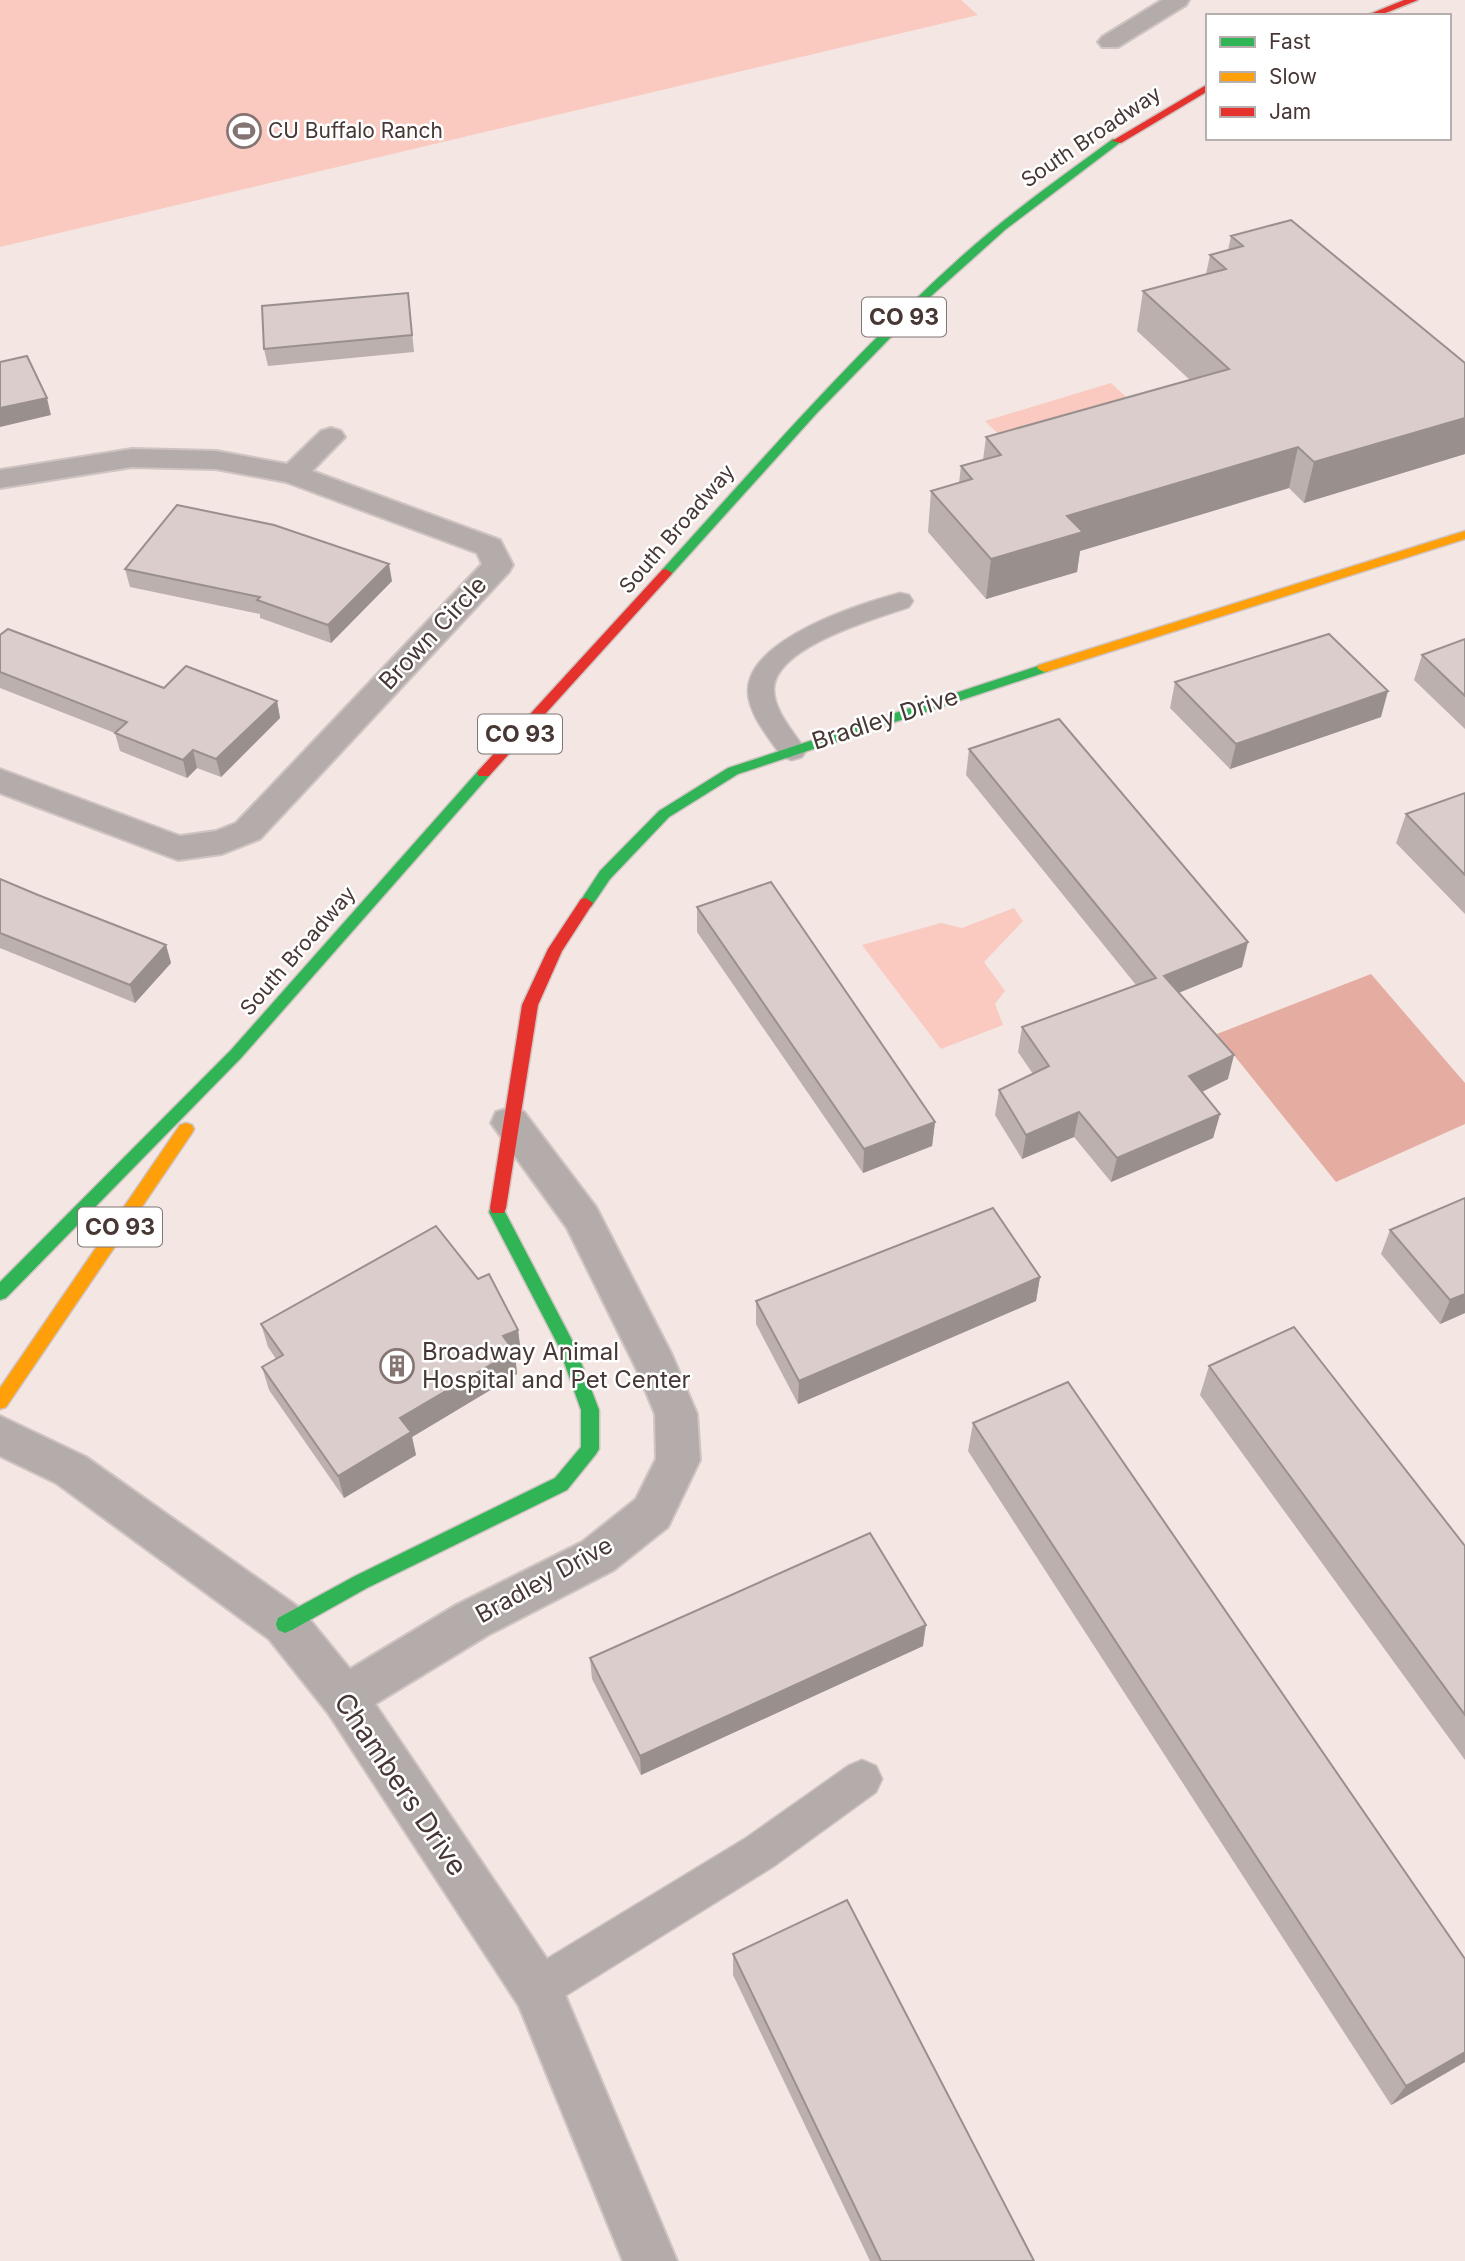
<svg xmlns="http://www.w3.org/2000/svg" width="1465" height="2261" font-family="Inter,sans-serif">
<rect width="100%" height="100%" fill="#f3e6e3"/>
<path fill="#fac9c0" d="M0 0H961L978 15 0 247Z
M1111 383 1151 420 1024 459 985 421Z
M1014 908 1023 921 984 962 1005 991 995 1004 1003 1025 941 1049 862 945 941 923 962 928Z"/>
<path fill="#e5aca2" d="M1371 974 1465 1083V1124L1336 1182 1217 1034Z"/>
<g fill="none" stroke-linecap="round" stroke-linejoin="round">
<g stroke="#cfc4c2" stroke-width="3">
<path id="lane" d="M900 593 909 595 913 601 909 607C875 619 777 646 774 688 773 711 795 733 806 751L802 757 792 760 782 757C770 739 748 714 748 691 748 639 859 604 900 593Z
M862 1760 876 1766 882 1779 876 1792 774 1866 552 2004 537 2010 522 2004 516 1989 522 1974 746 1838 848 1766Z"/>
</g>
<g stroke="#cfc4c2" stroke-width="4">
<path id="street" d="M1162 0H1189L1186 5 1118 47H1102L1098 42 1102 37Z
M331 428 341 431 345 437 312 471 500 540 513 565 509 572 260 839 222 854 178 860 0 793V769L180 836 216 831 236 823 482 564 477 553 286 482 216 469 132 467 0 488V470L132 449 216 451 287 464 321 431Z
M510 1108 524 1112 596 1207 672 1355 697 1414 700 1460 668 1527 614 1570 488 1635 375 1704 555 1971 677 2261H623L519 2006 328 1713 269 1639 56 1483 0 1456V1416L86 1457 301 1609 350 1669 456 1605 582 1542 636 1499 656 1459 655 1414 636 1368 567 1228 491 1123 496 1112Z"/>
</g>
<g stroke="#cfc4c2" stroke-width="3">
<path id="fast" d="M1113 139 1122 141 1006 229 930 297 816 414 670 576H662V570C759 463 854 353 962 256 1010 213 1062 176 1113 139Z
M1044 664 1051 668 1049 671 738 774 669 817 610 879 591 907H581L579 903 600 871 659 811 728 768Z
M484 768 489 770 491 773 489 776 241 1058 6 1298 0 1300V1282L231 1050 479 770Z
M498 1202 504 1203 505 1212 574 1344 599 1410V1449L596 1454 567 1490 367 1588 292 1630 285 1633 278 1630 276 1624 278 1618 355 1576 555 1478 581 1447V1410L558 1345 489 1212 492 1203Z"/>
</g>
<g stroke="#cfc4c2" stroke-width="3">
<path id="slow" d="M1465 531V539L1049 671 1044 672 1037 668 1039 665Z
M186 1123 192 1125 194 1129 192 1133 6 1407 0 1409V1388L180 1125Z"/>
</g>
<g stroke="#cfc4c2" stroke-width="3">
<path id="jam" d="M1404 0H1418L1378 16H1365Z
M1208 84V91L1121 143 1112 141Z
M666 569 672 573 670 576 489 776H479L477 773 479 770 662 570Z
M586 898 593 903 562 951 538 1005 506 1208 504 1213H492L490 1208 522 1005 548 949 581 899Z"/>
</g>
<use href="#lane" fill="#b4acab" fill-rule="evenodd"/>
<use href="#street" fill="#b4acab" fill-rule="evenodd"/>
<use href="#fast" fill="#30b455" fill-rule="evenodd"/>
<use href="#slow" fill="#ff9f0a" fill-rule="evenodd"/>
<use href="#jam" fill="#e5322d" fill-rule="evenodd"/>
</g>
<path fill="#bcb0af" d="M1231 236 1465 363V454L1304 503 1289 488 1080 551 1077 572 986 599 928 532 931 491 959 483 961 466 983 460 986 437 1190 380 1137 331 1143 291 1206 274 1210 255 1228 250Z
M410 310 414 352 268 366 264 349Z
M125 569 392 581 331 643 260 618V614L130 587Z
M0 635 164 688 277 701 280 718 221 777 197 768 187 778 120 751 115 733 0 688Z
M1465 639V729L1414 680 1422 655Z
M1175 682 1381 717 1230 769 1170 708Z
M969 749 1242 967 1179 992 1228 1079 1202 1092 1220 1114 1213 1138 1111 1182 1074 1137 1022 1159 995 1115 999 1090 1033 1074 1018 1052 1022 1027 1136 985 966 775Z
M1465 793V914L1396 843 1406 814Z
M0 879 38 895 166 945 171 963 135 1003 0 948Z
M697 907 935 1122 932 1146 863 1173 697 932Z
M1465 1198V1313L1440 1324 1381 1254 1390 1230Z
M1040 1277 1036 1301 798 1404 756 1324V1301Z
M261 1324 518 1330 521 1353 515 1355 517 1374 412 1437 416 1455 344 1498 269 1390 262 1367 276 1359 268 1347Z
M1209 1366 1465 1546V1760L1200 1395Z
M973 1423 1465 1959V2062L1391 2105 968 1451Z
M923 1646 641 1775 592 1679 590 1658Z
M733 1954 1034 2261H870L733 1975Z"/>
<path fill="#99908e" d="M47 398 51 415 0 427V408Z
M1465 418V454L1304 503 1314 462Z
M1298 447 1289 488 1080 551 1077 572 986 599 991 559 1067 516Z
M389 564 392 581 331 643 328 625Z
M1388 691 1381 717 1230 769 1236 744Z
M277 701 280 718 221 777 216 759Z
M193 750 197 768 187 778 183 760Z
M1248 942 1242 967 1159 1001 1164 976Z
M166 945 171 963 135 1003 130 985Z
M1234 1055 1228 1079 1183 1101 1189 1076Z
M1079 1112 1074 1137 1022 1159 1026 1135Z
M1220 1114 1213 1138 1111 1182 1117 1158Z
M935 1122 932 1146 863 1173 864 1149Z
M1040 1277 1036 1301 798 1404 799 1381Z
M1465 1294V1313L1440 1324 1450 1300Z
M518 1330 521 1353 515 1355 517 1374 412 1437 416 1455 344 1498 338 1476 400 1418 503 1336Z
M926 1625 923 1646 641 1775 640 1756Z
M1465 2052V2062L1391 2105 1406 2086Z"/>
<path fill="#dbcdcb" stroke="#99908e" stroke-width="2" d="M1291 220 1465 363V418L1314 462 1298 447 1067 516 1083 532 991 559 931 491 972 479 961 466 1001 455 986 437 1229 369 1143 291 1226 269 1210 255 1243 246 1231 236Z
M408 293 412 335 264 349 262 306Z
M27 356 47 398 0 408V362Z
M177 505 274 525 389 564 328 625 257 600 260 597 125 569Z
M8 629 164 688 186 666 277 701 216 759 193 750 183 760 115 733 127 722 0 672V635Z
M1329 634 1388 691 1236 744 1175 682Z
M1465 639V696L1422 655Z
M1059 719 1248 942 1164 976 1234 1055 1189 1076 1220 1114 1117 1158 1079 1112 1026 1135 999 1090 1049 1066 1022 1027 1156 978 969 749Z
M1465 793V875L1406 814Z
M0 879 38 895 166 945 130 985 0 933Z
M771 882 935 1122 864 1149 697 907Z
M1465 1198V1294L1450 1300 1390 1230Z
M993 1208 1040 1277 799 1381 756 1301Z
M436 1226 478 1279 489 1274 518 1330 503 1336 514 1351 400 1418 411 1432 338 1476 262 1367 283 1355 261 1324Z
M1294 1327 1465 1546V1715L1209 1366Z
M1068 1382 1465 1959V2052L1406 2086 973 1423Z
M870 1533 926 1625 640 1756 590 1658Z
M847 1900 1034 2261H881L733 1954Z"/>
<defs>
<g id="stadium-ring" transform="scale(1.75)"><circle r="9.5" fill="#fff" stroke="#847572" stroke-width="1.5"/><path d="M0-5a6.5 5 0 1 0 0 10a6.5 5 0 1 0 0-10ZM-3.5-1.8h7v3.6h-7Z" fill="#847572"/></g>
<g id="building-ring" transform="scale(1.75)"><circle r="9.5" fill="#fff" stroke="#847572" stroke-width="1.5"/><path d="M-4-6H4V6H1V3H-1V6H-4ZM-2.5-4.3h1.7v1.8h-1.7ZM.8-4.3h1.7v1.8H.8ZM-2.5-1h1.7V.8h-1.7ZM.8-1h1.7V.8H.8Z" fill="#847572"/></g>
</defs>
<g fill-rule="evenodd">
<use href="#stadium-ring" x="244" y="131"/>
<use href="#building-ring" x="397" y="1366"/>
</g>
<g text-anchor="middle" stroke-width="5" stroke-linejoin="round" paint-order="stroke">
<g font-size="21" fill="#483835" stroke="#fff" text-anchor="start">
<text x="268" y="138">CU Buffalo Ranch</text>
</g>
<g font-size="21" fill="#483835" stroke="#fff">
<text transform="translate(1091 137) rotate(-34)" y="7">South Broadway</text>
<text transform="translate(677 529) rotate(-49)" y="7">South Broadway</text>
<text transform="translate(298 951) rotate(-49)" y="7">South Broadway</text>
</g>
<g fill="#fff" stroke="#7f7472" stroke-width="2">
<rect x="862" y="297.5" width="84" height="39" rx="5"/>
<rect x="478" y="714.5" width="84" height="39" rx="5"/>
<rect x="78" y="1207.5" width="84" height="39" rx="5"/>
</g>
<g font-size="23" font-weight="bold" fill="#483835">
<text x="904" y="325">CO 93</text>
<text x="520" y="742">CO 93</text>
<text x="120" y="1235">CO 93</text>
</g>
<g font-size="24" fill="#483835" stroke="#fff">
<text transform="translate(433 633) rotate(-47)" y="8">Brown Circle</text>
<text transform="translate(885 719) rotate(-18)" y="8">Bradley Drive</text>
<text transform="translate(544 1580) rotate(-29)" y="8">Bradley Drive</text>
</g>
<g font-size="24" fill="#483835" stroke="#fff" text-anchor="start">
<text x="422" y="1360">Broadway Animal<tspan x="422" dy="28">Hospital and Pet Center</tspan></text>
</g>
<g font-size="28" fill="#483835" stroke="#fff">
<text transform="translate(401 1784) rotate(56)" y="10">Chambers Drive</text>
</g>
</g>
<rect x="1206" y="14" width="245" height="126" fill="#ffffff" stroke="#b6afae" stroke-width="2"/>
<rect x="1220" y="37" width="35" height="10" fill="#30b455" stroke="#b6afae" stroke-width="2"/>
<text x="1269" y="49" font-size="21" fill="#483835">Fast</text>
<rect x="1220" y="72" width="35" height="10" fill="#ff9f0a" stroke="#b6afae" stroke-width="2"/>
<text x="1269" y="84" font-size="21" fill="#483835">Slow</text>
<rect x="1220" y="107" width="35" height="10" fill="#e5322d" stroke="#b6afae" stroke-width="2"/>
<text x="1269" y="119" font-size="21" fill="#483835">Jam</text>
</svg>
